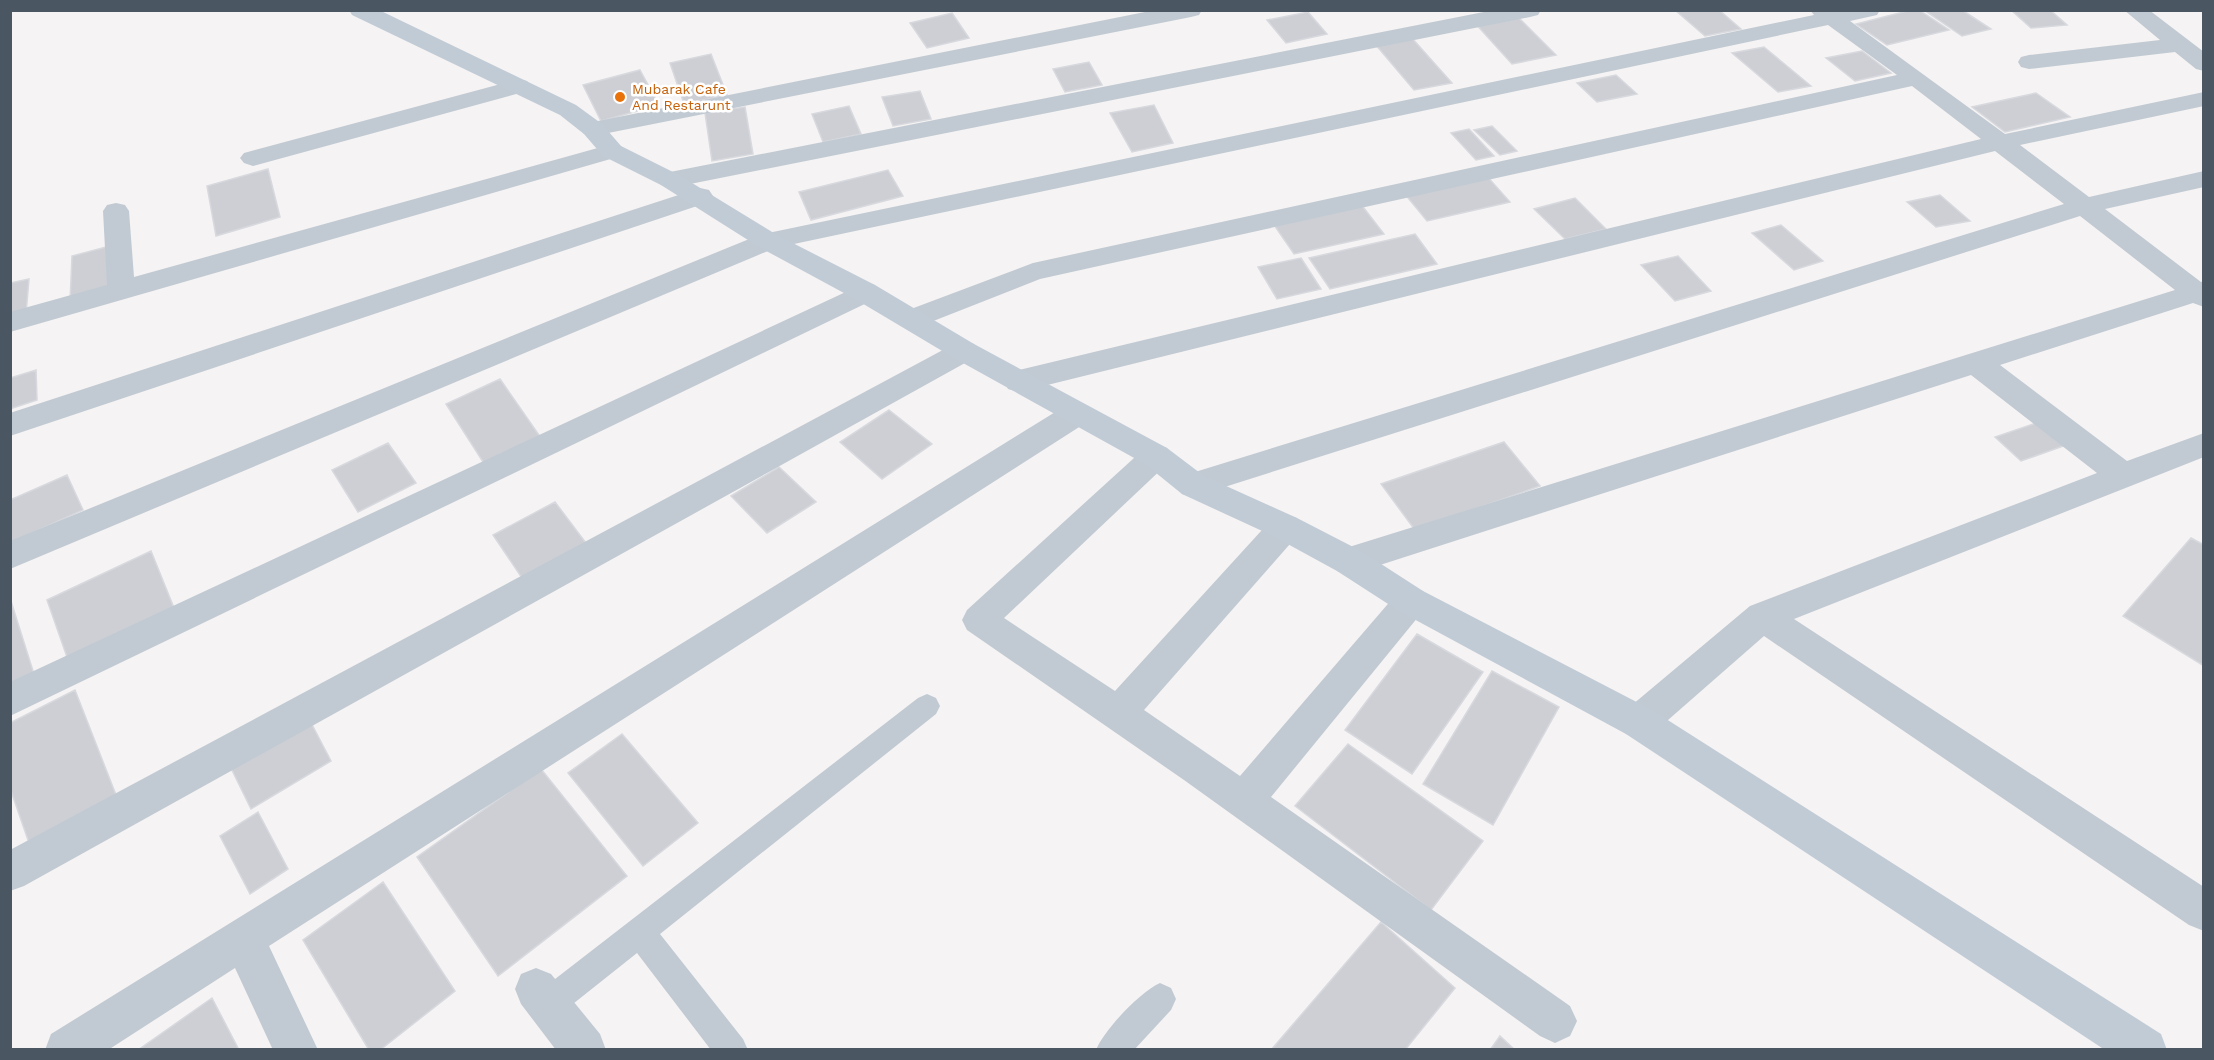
<svg xmlns="http://www.w3.org/2000/svg" width="2214" height="1060" font-family="'Work Sans',sans-serif">
<rect width="100%" height="100%" fill="#f5f3f3"/>
<path fill="#cdcfd5" stroke="#d7d9de" stroke-width="1.5" d="M1675 10H1719L1741 29 1705 36Z
M1911 10H1919L1949 30 1887 45 1856 24Z
M1924 10H1962L1991 29 1962 36Z
M2011 10H2050L2067 25 2031 28Z
M1308 12 1327 34 1286 43 1267 20Z
M952 13 969 38 927 48 910 23Z
M1516 15 1556 55 1512 64 1474 22Z
M1411 37 1452 83 1414 90 1375 44Z
M1764 47 1811 86 1778 92 1732 53Z
M1862 51 1891 73 1855 81 1826 58Z
M711 54 727 95 684 104 670 63Z
M1089 62 1102 85 1065 92 1053 69Z
M640 70 659 105 601 121 583 85Z
M1616 75 1637 94 1597 102 1577 83Z
M920 91 931 119 893 126 882 97Z
M2036 93 2070 117 2005 132 1972 107Z
M1154 105 1173 143 1132 152 1110 113Z
M849 106 861 134 823 142 812 114Z
M745 107 753 154 712 161 705 113Z
M1492 126 1517 151 1500 155 1474 130Z
M1469 129 1494 156 1476 160 1451 133Z
M268 169 280 217 216 236 207 186Z
M888 170 903 196 811 220 799 192Z
M1485 174 1510 202 1427 221 1404 193Z
M1940 195 1970 221 1936 227 1907 202Z
M1575 198 1606 229 1565 239 1534 209Z
M1360 203 1384 234 1294 254 1272 222Z
M1781 225 1823 261 1794 270 1752 233Z
M1415 234 1437 264 1330 289 1309 258Z
M110 246V291L70 302 72 256Z
M1678 256 1711 291 1675 301 1641 265Z
M1301 258 1321 289 1277 299 1258 267Z
M29 279 26 314 10 318V283Z
M36 370 37 400 10 409V378Z
M500 379 541 438 485 465 446 404Z
M889 410 932 444 882 479 840 442Z
M2042 421 2069 444 2021 461 1995 437Z
M1504 442 1540 486 1415 530 1381 484Z
M388 443 416 483 358 512 332 470Z
M779 467 816 502 767 533 731 496Z
M67 475 83 510 10 543V500Z
M555 502 586 543 522 578 493 535Z
M2191 538 2204 545V666L2123 616Z
M151 551 174 608 68 660 47 600Z
M10 598 34 674 10 686Z
M1417 634 1483 672 1412 774 1345 730Z
M1492 671 1559 707 1493 825 1423 784Z
M75 690 116 795 29 843 10 788V723Z
M307 715 331 761 251 809 227 760Z
M622 734 698 823 643 866 568 773Z
M1348 744 1483 841 1431 910 1295 806Z
M541 769 627 876 498 976 417 857Z
M258 812 288 869 250 894 220 836Z
M383 882 455 991 380 1050H369L303 940Z
M1381 922 1455 988 1405 1050H1271Z
M212 998 239 1050H138Z
M1500 1036 1515 1050H1490Z"/>
<g fill="none" stroke-linecap="round" stroke-linejoin="round">
<path fill="#c1cad2" fill-rule="evenodd" d="M927 694 936 698 940 706 936 714 660 934 743 1039 748 1050H711L637 953 559 1015 548 1020 537 1015 532 1004 537 993 918 698Z
M1160 983 1171 988 1176 999 1171 1010 1134 1050H1096C1104 1030 1140 992 1160 983Z"/>
<path fill="#c1cad2" fill-rule="evenodd" d="M1155 10H1202L1199 15 1191 17 593 136 584 134 581 129 584 124 593 122Z
M1494 10H1541L1538 15 1530 17 670 188 661 185 657 180 661 175 670 172Z
M1810 10H1880L1877 15 1850 21 2005 134 2204 92V106L2020 145 2089 197 2204 171V187L2105 209 2201 282 2204 281V307L2193 303 2000 365 2127 461 2204 433V457L1794 619 2204 887V931L2189 925 1764 636 1652 734 1639 738 1626 734 1620 722 1626 710 1750 606 2097 473 1971 375 1349 575 1337 571 1332 561 1337 551 1349 547 2175 290 2080 216 1193 497 1182 494 1177 485 1182 476 2064 204 1995 151 1019 392 1008 389 1004 381 1008 373 1019 370 1981 139 1912 86 1040 279 913 329 903 326 899 319 903 312 1033 263 1897 75 1828 25 775 248 10 569V541L759 235 1814 15Z
M2124 10H2149L2204 52V71L2196 69 2175 52 2029 69 2021 67 2018 62 2021 57 2029 55 2160 40Z
M519 79 527 81 531 86 527 91 253 166 244 163 240 158 244 153Z
M612 144 621 146 624 151 621 156 10 332V312L107 285 103 211 107 205 116 203 125 205 129 211 134 277Z
M700 188 709 190 713 196 709 202 10 436V413Z
M865 283 875 285 879 292 875 299 10 716V682Z
M964 341 974 344 979 351 974 358 24 886 10 891V850L954 344Z
M1076 403 1087 406 1091 414 1087 422 269 946 318 1050H273L235 968 108 1050H45L51 1034 1065 406Z
M1156 444 1167 448 1172 456 1167 464 1004 618 1115 691 1273 518 1285 514 1297 518 1301 527 1297 536 1144 710 1240 776 1399 591 1411 587 1423 591 1428 601 1423 611 1271 797 1570 1006 1577 1021 1570 1036 1555 1043 1540 1036 1184 780 967 630 962 620 967 610 1145 448Z
M536 968 551 974 600 1034 606 1050H556L521 1004 515 989 521 974Z"/>
<path fill="#c1cbd6" fill-rule="evenodd" d="M349 10H379L576 105 602 124 621 146 679 175 777 235 875 285 974 344 1167 448 1204 476 1297 518 1361 551 1423 591 1652 710 2161 1034 2167 1050H2105L1626 734 1399 611 1337 571 1273 536 1182 494 1145 464 954 358 855 299 759 247 661 185 603 156 584 134 560 115 352 15Z"/>
</g>
<circle fill="#e8710a" stroke="#fff" stroke-width="2" cx="620" cy="97" r="6"/>
<g text-anchor="middle" stroke-width="5" stroke-linejoin="round" paint-order="stroke">
<g font-size="14" fill="#c56008" stroke="#fff" text-anchor="start">
<text x="632" y="94">Mubarak Cafe<tspan x="632" dy="16">And Restarunt</tspan></text>
</g>
</g>
<rect width="2214" height="1060" fill="none" stroke="#4a5661" stroke-width="24"/>
</svg>
